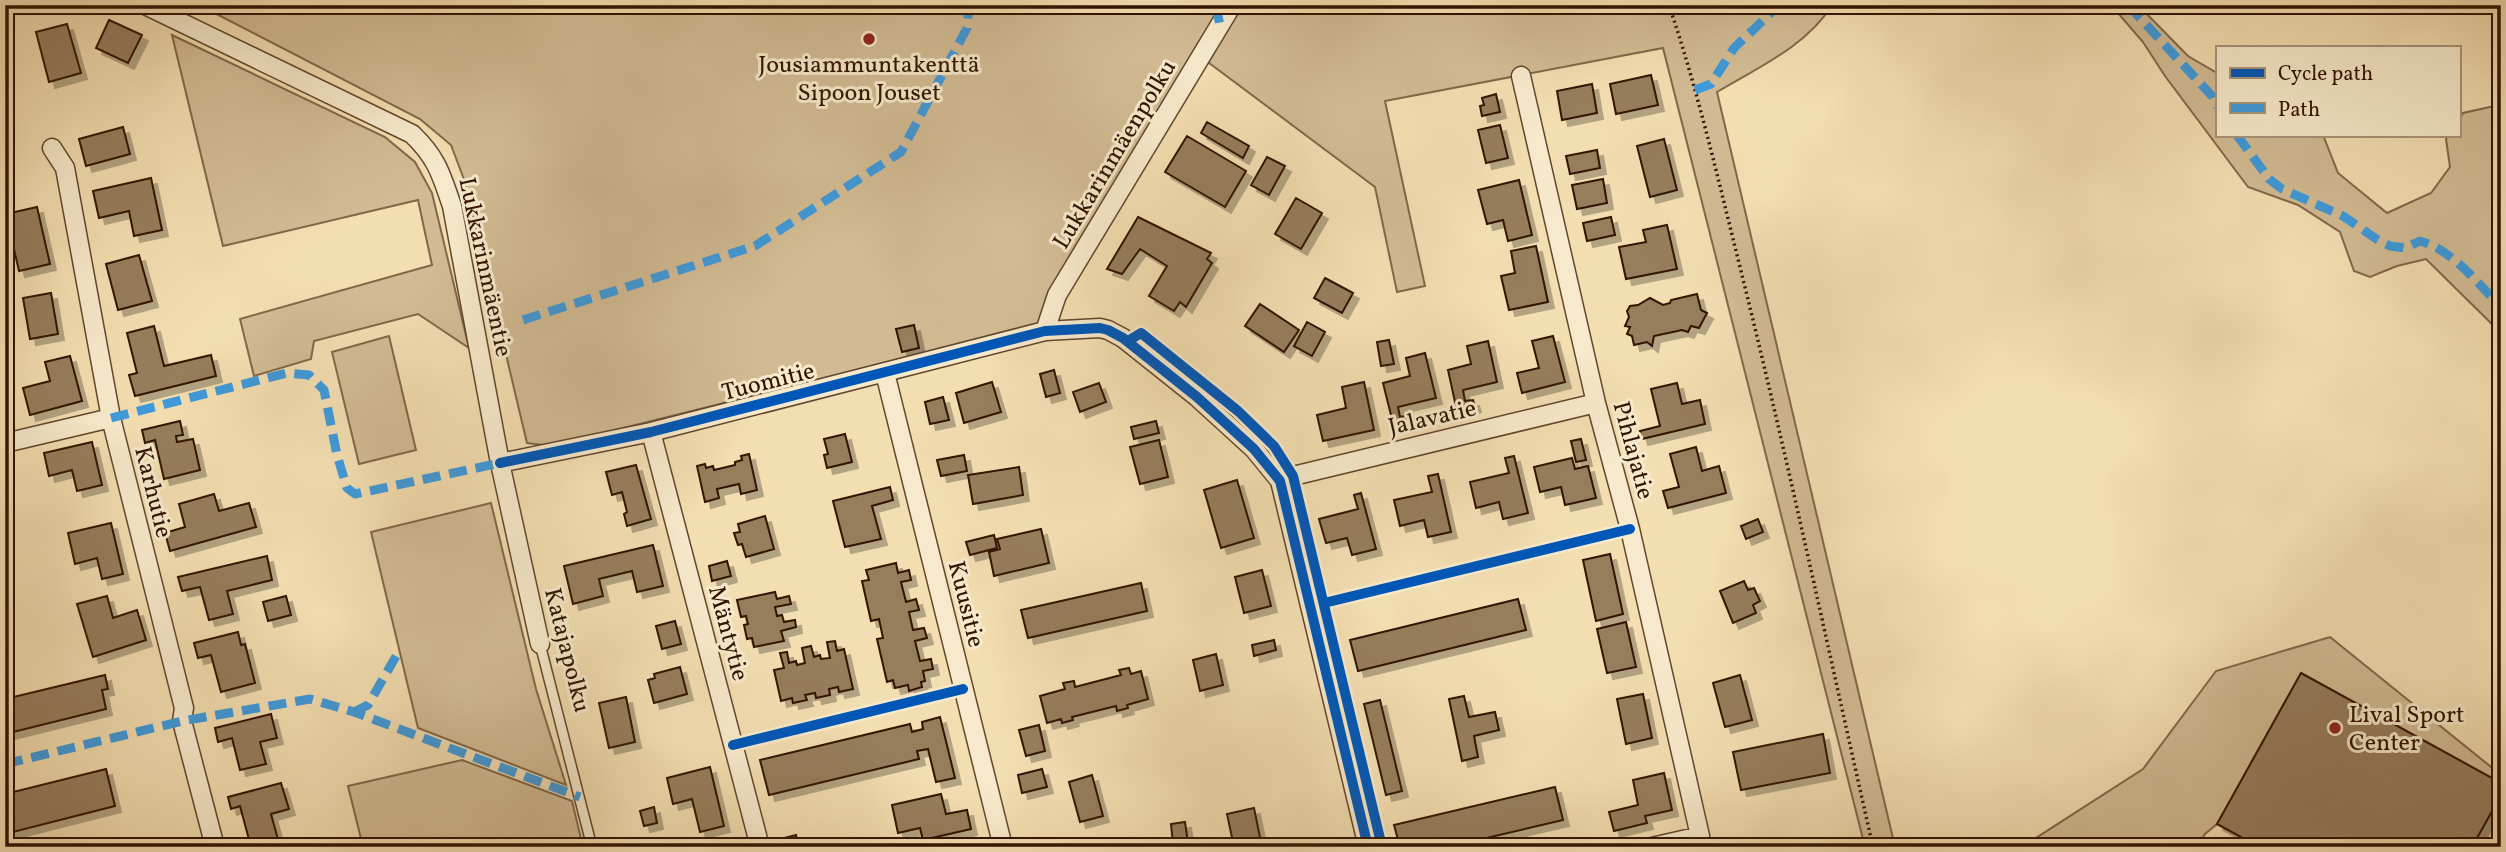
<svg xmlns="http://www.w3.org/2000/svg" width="2506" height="852" font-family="Vollkorn,serif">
<defs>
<filter id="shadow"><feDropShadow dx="6" dy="6" stdDeviation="0" flood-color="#0004"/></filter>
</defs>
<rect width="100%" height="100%" fill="#f3deb1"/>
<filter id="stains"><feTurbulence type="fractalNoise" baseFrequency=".00286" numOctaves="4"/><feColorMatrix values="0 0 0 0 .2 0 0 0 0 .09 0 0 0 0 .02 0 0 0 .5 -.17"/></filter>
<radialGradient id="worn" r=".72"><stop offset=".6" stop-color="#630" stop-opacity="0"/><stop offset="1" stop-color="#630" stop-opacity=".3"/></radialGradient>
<path fill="#d2bb93" stroke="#82674a" stroke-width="2" d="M199 5H1832C1807 46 1757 68 1717 92L1895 847H1865L1663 48 1385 101 1425 286 1397 292 1375 187 1201 57 1045 323 551 446 527 443 465 182 451 145 420 119Z
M2111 5H2138L2188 56 2217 73V135H2323L2338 173 2387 213 2431 193 2450 167 2446 139 2449 135H2459V119L2463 113 2494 106 2501 112V333L2426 259 2397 266 2370 277 2354 271 2340 232 2298 205 2248 187 2165 76 2143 42Z
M172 35 385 137 415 162 432 193 469 348 418 314 314 341 311 359 254 376 240 319 432 265 418 200 223 246Z
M389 336 416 450 359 464 332 352Z
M491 503 536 689 566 785 418 728 371 532Z
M2330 637 2501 775V783L2301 673 2217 824 2205 834 2197 847H2022L2143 769 2216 671Z
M462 760 572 801 583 847H363L348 786Z
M2501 795V843L2498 847H2472Z"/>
<path fill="#967d5c" stroke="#311300" stroke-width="2" filter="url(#shadow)" d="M109 20 142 35 128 63 96 48Z
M67 24 81 73 49 82 36 32Z
M1651 75 1658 105 1616 114 1610 84Z
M1592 84 1597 113 1562 120 1557 91Z
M1496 94 1500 112 1482 116 1480 106 1484 105 1482 98Z
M1207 122 1249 146 1243 158 1201 133Z
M1500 125 1508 158 1486 163 1478 130Z
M123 127 130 154 86 166 79 139Z
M1187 136 1246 171 1225 207 1165 172Z
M1664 139 1677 190 1650 197 1637 146Z
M1597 150 1600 168 1570 174 1566 156Z
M1267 157 1285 166 1269 195 1251 185Z
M151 178 162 230 134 236 129 211 99 218 93 191Z
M1603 179 1607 203 1577 209 1572 185Z
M1519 180 1532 235 1508 241 1503 220 1487 224 1478 190Z
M1296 198 1322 213 1301 249 1275 234Z
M37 207 50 264 19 271 6 214Z
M1138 217 1211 253 1207 259 1212 263 1186 307 1180 302 1174 311 1149 296 1167 266 1140 249 1122 274 1107 269Z
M1611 217 1615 235 1587 241 1583 223Z
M1667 225 1677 269 1626 279 1619 247 1646 242 1643 230Z
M1536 246 1548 302 1509 310 1501 276 1515 273 1511 251Z
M139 255 152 301 118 310 106 264Z
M1325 278 1353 293 1342 313 1314 298Z
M51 293 58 334 30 339 23 298Z
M1697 294 1701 310 1707 313 1699 328 1691 326 1688 332 1682 330 1654 336 1652 346 1647 342 1634 345 1632 336 1627 334 1630 327 1625 326 1629 317 1627 311 1630 306 1638 305 1650 298 1663 305 1670 303 1671 300Z
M1260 304 1299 330 1284 352 1245 326Z
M1307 322 1325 332 1312 356 1294 346Z
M914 325 919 348 902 352 896 329Z
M154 326 164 366 211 355 216 376 135 396 129 375 137 373 127 333Z
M1553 336 1565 382 1522 393 1517 373 1539 368 1532 341Z
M1389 340 1394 364 1381 366 1377 342Z
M1488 341 1497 382 1463 390 1465 401 1473 400 1475 406 1457 411 1448 370 1471 364 1467 346Z
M1425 353 1436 398 1398 407 1400 417 1410 415 1412 422 1394 427 1383 383 1410 376 1406 358Z
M70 356 82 401 30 415 23 388 50 381 45 362Z
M1054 370 1060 393 1046 397 1040 374Z
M992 382 1001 412 964 423 956 393Z
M1364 382 1374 430 1323 441 1317 415 1346 408 1342 387Z
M1099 383 1106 402 1080 412 1073 392Z
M1677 383 1682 404 1700 400 1705 424 1642 439 1640 431 1660 426 1651 389Z
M943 397 949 420 930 424 925 402Z
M180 421 183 435 176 436 177 442 193 439 200 470 164 479 155 440 145 443 142 430Z
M1156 421 1159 433 1134 439 1131 427Z
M845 434 852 462 827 468 824 455 828 454 824 439Z
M1581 439 1586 460 1576 462 1571 441Z
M1159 440 1168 477 1140 484 1130 447Z
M92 442 102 485 77 491 72 470 49 476 44 453Z
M1696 447 1702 471 1719 466 1726 493 1668 508 1663 491 1679 487 1670 454Z
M749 454 757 490 741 494 739 484 717 489 719 498 705 502 697 466 705 464 706 468 713 466 714 470 735 465V462L742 460 741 456Z
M964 455 967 471 941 476 937 460Z
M1514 456 1528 513 1503 519 1499 502 1476 508 1470 482 1509 473 1505 458Z
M1572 458 1575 469 1588 466 1596 498 1565 505 1561 487 1540 492 1534 467Z
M636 465 651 519 627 526 624 514 627 512 622 492 612 495 606 472Z
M1019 467 1023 495 973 504 968 475Z
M1438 474 1451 532 1428 537 1424 520 1400 526 1394 500 1432 492 1428 476Z
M1237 480 1254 538 1221 548 1204 490Z
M890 487 893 500 872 506 881 539 845 547 833 501Z
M1361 493 1376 549 1352 555 1347 538 1326 543 1319 519 1358 509 1354 495Z
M214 494 219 511 249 503 256 527 170 551 165 533 185 527 179 504Z
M765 516 774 549 746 557 742 544 738 545 734 533 740 532 738 524Z
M1758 519 1763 532 1746 539 1741 526Z
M111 523 123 574 102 579 97 558 75 564 68 533Z
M1041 529 1049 563 994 576 989 552 1000 549 997 539Z
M994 535 997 548 970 555 966 542Z
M653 545 663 586 637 592 632 571 599 579 603 596 573 604 564 566Z
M1610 554 1623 614 1596 621 1583 560Z
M267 556 272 580 227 591 233 614 209 620 200 587 182 591 178 577Z
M727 561 731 576 712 581 709 566Z
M896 563 898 573 909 570 911 580 901 582 906 602 916 599 919 610 909 612 913 630 924 628 927 638 915 641 920 661 931 659 933 669 923 671 925 681 921 682 922 687 909 691 908 685 895 688 893 680 887 682 877 639 883 638 879 619 871 621 862 581 869 580 866 570Z
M1262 570 1271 606 1244 613 1235 577Z
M1744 581 1748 590 1754 588 1760 601 1753 605 1756 613 1733 623 1720 591Z
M1141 583 1147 611 1028 638 1021 610Z
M775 592 777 599 789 596 791 604 775 607 777 616 782 615 784 622 795 620 796 627 781 631 784 641 754 647 752 638 747 639 744 625 748 624 746 616 741 617 737 600Z
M107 596 113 618 137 610 146 640 93 657 77 604Z
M286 596 291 615 268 621 263 602Z
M1518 599 1526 630 1358 671 1350 640Z
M675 621 681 644 662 649 656 626Z
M1626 622 1636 667 1607 673 1597 629Z
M238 632 241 645 245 644 255 683 221 692 211 655 198 658 194 643Z
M1274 640 1276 650 1254 656 1252 645Z
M835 641 837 651 844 649 853 689 839 692 838 687 829 689 830 695 816 698 815 693 805 695 807 700 793 703 792 698 781 701 774 670 784 668 780 653 787 652 789 663 796 661 797 665 805 663 802 648 811 646 814 657 820 655 821 659 830 658 827 642Z
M1216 654 1223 685 1200 691 1193 660Z
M680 667 687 694 654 703 648 680 655 678 654 674Z
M1129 668 1131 674 1141 671 1148 699 1127 705 1128 708 1117 711 1116 706 1072 717 1073 720 1062 723 1061 719 1047 723 1040 696 1065 689 1063 683 1074 681 1075 687 1121 675 1119 670Z
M2301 673 2501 783V795L2472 847H2259L2217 824Z
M105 675 108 689 102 690 106 709 5 734V699Z
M1740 675 1752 720 1725 727 1713 683Z
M1643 694 1652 738 1626 744 1617 699Z
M1464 696 1469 717 1495 712 1499 730 1474 736 1478 757 1462 761 1449 699Z
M626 697 635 742 609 748 599 703Z
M1380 700 1402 791 1386 795 1364 704Z
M271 714 277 738 260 742 266 764 240 770 232 738 218 742 215 728Z
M940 717 955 778 936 782 928 749 917 751 919 759 769 795 760 760 910 724 912 732 923 729 922 722Z
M1039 725 1045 751 1026 756 1019 730Z
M1823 734 1830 773 1741 790 1733 752Z
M710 767 724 826 700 832 692 799 673 804 667 778Z
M106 769 115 806 5 834V794Z
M1042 769 1047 787 1022 793 1018 775Z
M1664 773 1672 810 1645 816 1647 823 1614 831 1609 812 1638 805 1633 780Z
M1092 775 1103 816 1080 822 1069 782Z
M281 783 289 809 271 814 279 843 266 847H251L240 806 231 809 228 797Z
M1555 787 1563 820 1448 847H1400L1394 825Z
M941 794 946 814 967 810 971 829 923 840 920 828 898 833 892 805Z
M654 807 657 823 644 826 640 811Z
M1254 808 1262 847H1234L1227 814Z
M1185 822 1188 843 1173 844 1171 824Z
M796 835 799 847H778L777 840Z
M1101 838 1103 847H1077L1076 844Z"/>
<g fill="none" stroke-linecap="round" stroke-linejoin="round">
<g stroke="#62462c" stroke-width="12">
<path id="lane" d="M540 644 592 847"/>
</g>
<g stroke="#62462c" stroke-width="21">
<path id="street" d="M145 5 412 134C437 158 441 174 452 206L500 463 540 644
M1521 76 1596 403 1630 529 1700 836 1652 847
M52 148 65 168 111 418 184 708 182 721 215 847
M1045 331 1057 295 1232 5
M885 373 1003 847
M651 432 760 847
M5 443 111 418
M500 463 651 432 1045 331 1100 328 1108 330 1123 338 1197 397 1254 449 1280 481 1368 847
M1280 481 1293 476 1596 403"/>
</g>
<path stroke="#311300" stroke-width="3.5" stroke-dasharray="2 3.5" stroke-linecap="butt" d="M1669 5C1698 91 1718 179 1740 267 1788 460 1829 653 1873 847"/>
<use href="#lane" stroke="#f7eacc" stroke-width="9"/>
<use href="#street" stroke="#f7eacc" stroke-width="18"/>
<path stroke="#3e9adc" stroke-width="9" stroke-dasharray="18 9" stroke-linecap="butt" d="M1216 5 1220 26
M2128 5 2212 96 2217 107
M1695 90 1711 84 1734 48 1773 11 1775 5
M2237 135 2269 179 2282 189 2343 216 2378 240 2390 246 2405 248 2420 241C2453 250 2478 284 2501 307
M523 320 755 246 901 152 967 28 969 5
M111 418 287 373 309 375 324 390 337 455 347 488 355 494 500 463
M354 712 368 705 399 651
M5 764 182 721 310 699 354 712 580 797"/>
<g stroke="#f7eacc" stroke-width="15">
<path id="cycleway" d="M1128 341 1141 333 1238 411 1274 446 1293 476 1382 847
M500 463 651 432 1045 331 1100 328 1108 330 1123 338 1197 397 1254 449 1280 481 1368 847
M1324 603 1630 529
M733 745 963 689"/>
</g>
<use href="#cycleway" stroke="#0057b8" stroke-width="10"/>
</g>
<g fill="#8f2418" stroke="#f7eacc" stroke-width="2.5">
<circle cx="869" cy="39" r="7"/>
<circle cx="2335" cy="728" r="7"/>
</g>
<g text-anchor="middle" stroke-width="6" stroke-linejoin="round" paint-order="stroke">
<g font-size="24" fill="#311300" stroke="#f7eacc">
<text x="869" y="72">Jousiammuntakenttä<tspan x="869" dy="28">Sipoon Jouset</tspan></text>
<text x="2349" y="722" text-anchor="start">Lival Sport<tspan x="2349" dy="28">Center</tspan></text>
</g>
<g font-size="24" fill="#311300" stroke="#f7eacc">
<text transform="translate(1114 154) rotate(-59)" y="8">Lukkarinmäenpolku</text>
<text transform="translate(486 267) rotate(78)" y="8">Lukkarinmäentie</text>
<text transform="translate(768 381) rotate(-14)" y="8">Tuomitie</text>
<text transform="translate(1432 417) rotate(-13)" y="8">Jalavatie</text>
<text transform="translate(1634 450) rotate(75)" y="8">Pihlajatie</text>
<text transform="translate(154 492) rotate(76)" y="8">Karhutie</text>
<text transform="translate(967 604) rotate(76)" y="8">Kuusitie</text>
<text transform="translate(729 633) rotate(75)" y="8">Mäntytie</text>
<text transform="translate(568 650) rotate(76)" y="8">Katajapolku</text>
</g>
</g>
<rect width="2506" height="852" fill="none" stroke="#f3deb1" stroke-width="28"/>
<rect x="7" y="7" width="2492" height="838" fill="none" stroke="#311300" stroke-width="3.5"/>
<rect x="14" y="14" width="2478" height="824" fill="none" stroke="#311300" stroke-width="2"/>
<rect x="2216" y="46" width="245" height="91" fill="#f7eacc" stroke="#a8947a" stroke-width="2"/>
<rect x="2230" y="68" width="35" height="10" fill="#0057b8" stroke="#a8947a" stroke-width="2"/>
<text x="2278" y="80" font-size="21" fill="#311300">Cycle path</text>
<rect x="2230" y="103" width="35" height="10" fill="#3e9adc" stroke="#a8947a" stroke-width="2"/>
<text x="2278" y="116" font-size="21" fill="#311300">Path</text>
<rect width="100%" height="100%" filter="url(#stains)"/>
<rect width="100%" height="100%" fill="url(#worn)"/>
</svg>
